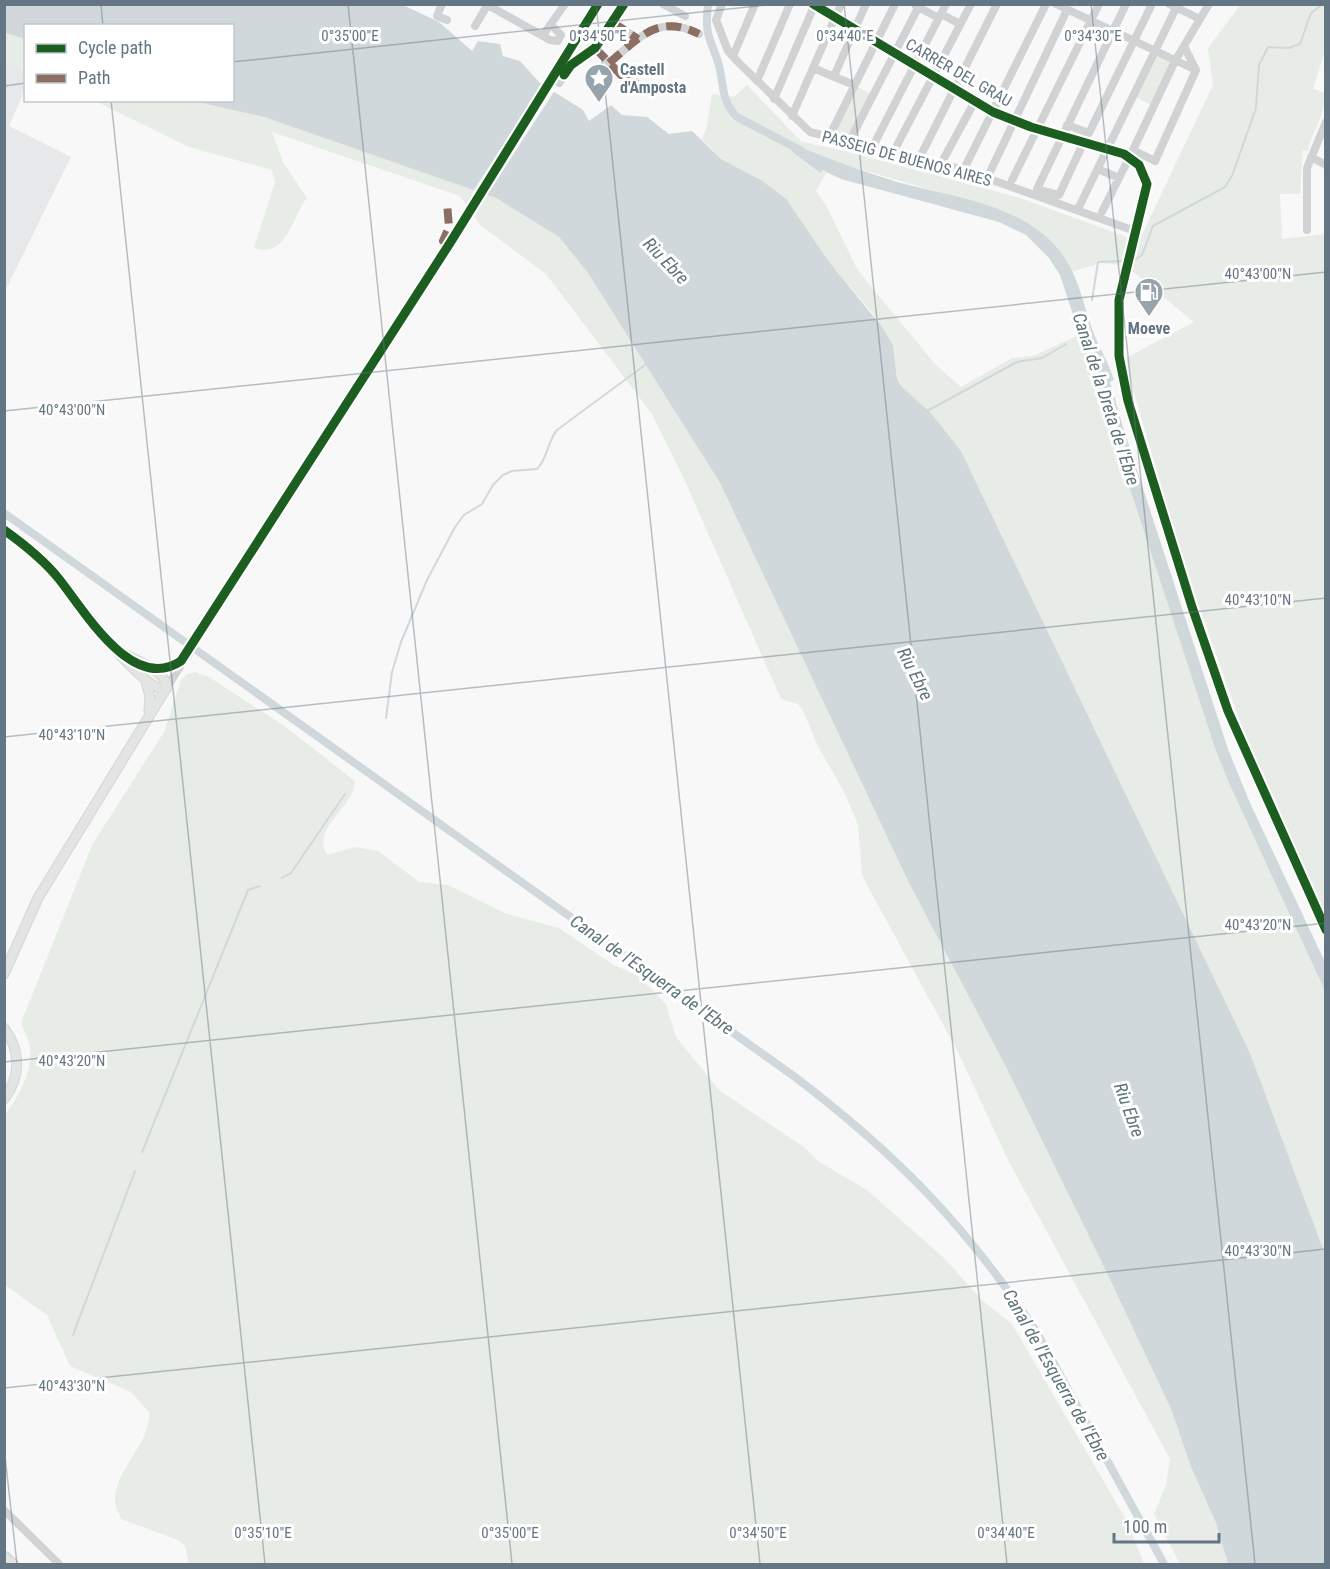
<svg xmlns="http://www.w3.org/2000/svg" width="1330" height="1569" font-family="'Roboto Condensed',sans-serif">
<rect width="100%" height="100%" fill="#f8f8f8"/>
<path fill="#e7e8e9" d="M5 60 25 67V89L9 126 71 157 5 291Z"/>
<path fill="#e8ece6" d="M1241 4 1325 5V50L1313 89 1325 93C1326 116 1312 129 1308 151L1303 150 1300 194H1280L1282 239 1325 234 1326 908 1323 909 1249 747 1184 564 1124 359 1194 322 1132 271 1139 241 1213 85 1208 48Z
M4 33 25 39V67L5 60Z
M1157 54 1173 61 1152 105 1135 97Z
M747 85 802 142 850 152 1020 198 1127 237 1121 265 1101 263 1072 272 1067 261 1016 217 991 207 838 163 795 144 791 151 819 173 822 170 826 173 816 191 827 207 856 267 868 283 936 365 961 387 1012 358 1033 356 1081 334 1187 663 1228 781 1325 991V1254L1250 1053 961 451 931 413 901 386 897 379 893 345 873 314 830 263 813 238 761 180 721 159 702 139 707 126 712 94 734 97Z
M857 87 872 94 848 139 833 135Z
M95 101H193L264 117 496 198 559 237 588 273 720 483 909 883 1007 1069 1105 1269 1171 1409 1191 1467 1216 1523 1228 1564H1180L1154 1514 1166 1485 1170 1459 1008 1160 958 1052 866 883 862 875 858 824 844 792 818 746 803 711 798 704 781 699 685 481 652 414 546 274 480 225 460 196 272 132 283 162 307 198C291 218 287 259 254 248L275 182 272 170 189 147Z
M195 672 209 677 283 725 355 781C354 809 311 826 327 855L355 847 378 851 419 882 448 885 507 914 559 928 614 965 638 976 666 1004 676 1037 719 1090 804 1147 818 1161 867 1190 944 1258 983 1301 1012 1324 1128 1523 1144 1564H189L185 1546 178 1540 121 1519C118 1511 114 1505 115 1496 118 1467 151 1442 149 1412L131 1392 70 1366 47 1315 5 1285V1115C19 1096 35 1068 29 1043 27 1034 21 1029 22 1020L92 845 164 732 181 680 187 674Z"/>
<path fill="#d1d8db" d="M5 5H403L439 22 472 51 478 41 500 44 503 56 520 61 540 83 583 110 589 121 611 105 622 115 647 117 669 134 692 131 721 159 761 180 786 199 830 263 882 327 893 345 897 379 901 386 931 413 961 451 1250 1053 1325 1254V1564H1228L1216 1523 1191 1467 1171 1409 1105 1269 1007 1069 909 883 720 483 588 273 559 237 496 198 264 117 193 101 232 100V26H26L25 39 5 33Z
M794 144C828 159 862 171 897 182 952 197 1020 203 1059 250 1078 273 1084 307 1094 334 1100 350 1109 363 1114 380L1110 382 1123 427 1228 749 1250 803 1325 962V991L1228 781 1214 745 1060 275 1049 258 1026 235 999 222 841 179 822 170 820 173 791 151Z"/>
<path fill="#f8f8f8" d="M544 82 555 90 485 198 472 193Z"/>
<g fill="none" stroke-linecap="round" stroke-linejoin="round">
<path stroke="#d1d8db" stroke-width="2" d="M1132 262 1142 255 1153 226 1225 187 1232 176 1256 108 1259 65 1268 47 1289 48 1300 44 1311 13 1323 4
M1092 300 1098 262 1123 261
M927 411 1017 362 1042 358 1066 344
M386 718 392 672 401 642 427 580 455 527 464 515 482 504 493 485 503 475 512 471 537 469C548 458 547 442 557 430L645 365
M282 878 291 873 345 794
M142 1152 248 890 260 886
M73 1335 135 1171"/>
<path stroke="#d1d8db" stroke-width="8" d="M708 4C705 33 708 34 717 59 725 81 719 99 737 117L802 151
M4 513 795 1077C896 1154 965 1224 1036 1331L1164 1564"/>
<g stroke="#d4d5d6" stroke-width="11">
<path id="major" d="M4 530C21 542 36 554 50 569 69 589 141 693 166 689
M151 669 171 667 187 655
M146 681 150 697 149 711
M4 974 38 898 167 687C165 669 131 660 117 649
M4 1028C21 1050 21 1077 4 1099"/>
</g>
<g stroke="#d5d6d6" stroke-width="13">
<path id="highway" d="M4 1557 12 1564"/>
</g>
<path stroke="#d0d2d3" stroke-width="8" d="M442 4 437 16 447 20
M486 4 550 40 558 41 561 35 551 25
M663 4 685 16
M722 4 716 20 728 51 739 63 810 132 964 170 1135 231
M813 4 993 112 1031 127 1124 154 1139 165 1147 184 1119 300V356L1128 401 1192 607 1228 711 1326 930
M1056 4 1196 70
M1169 4 1200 19
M916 6 939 18
M941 14 960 24
M612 22 638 39
M475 26 488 4
M543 35 565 4
M1184 46 1196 70
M595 48 621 75 626 72 641 89
M733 56 755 4
M609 63C639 38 658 13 699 34
M813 68 854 85
M1196 70 1155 161 1133 150 1175 61 1209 4
M834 76 866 4
M757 81 790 4
M559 83 571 65 595 48 624 4
M774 99 815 4
M792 116 841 4
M1067 125 1089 133 1152 4
M829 137 895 4
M849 142 920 4
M872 148 946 4
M895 149 971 4
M921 155 997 4
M1311 157 1326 165
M943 160 975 101
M966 165 1046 4
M1098 169 1119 178
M990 172 1067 10
M1012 180 1099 4
M1037 189 1126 4
M1037 194 1043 191 1059 195 1081 148
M1078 209 1176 8
M1102 212 1126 164
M1307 230V168L1326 122
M167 687 550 84 598 4
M4 1510 59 1564"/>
<use href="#major" stroke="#e3e4e4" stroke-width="9"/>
<use href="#highway" stroke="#e3e4e4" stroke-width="10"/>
<path stroke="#8d6e63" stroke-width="8" stroke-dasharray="15 8" stroke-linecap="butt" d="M612 22 638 39
M595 48 621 75 626 72 641 89
M609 63C639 38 658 13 699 34
M446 238 443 241 449 227 447 203"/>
<g stroke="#fff" stroke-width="13">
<path id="cycleway" d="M813 4 993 112 1031 127 1124 154 1139 165 1147 184 1119 300V356L1128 401 1192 607 1228 711 1326 930
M564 75 571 65 595 48 624 4
M4 530C25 545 44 560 59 579 84 610 132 694 181 661L450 243 598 4"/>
</g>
<use href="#cycleway" stroke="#1b5e20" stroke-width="9"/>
</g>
<path fill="none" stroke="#647683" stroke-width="1.5" stroke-opacity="0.45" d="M101 4 103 26M348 4 512 1564M596 4 760 1564M844 4 1007 1564M1091 4 1255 1564M232 62 776 4M4 86 26 83M111 100 265 1564M4 411 1326 272M4 737 1326 598M4 1062 1326 923M4 1388 1326 1249M4 1447 17 1564"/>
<defs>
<g id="sight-pin" transform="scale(1.5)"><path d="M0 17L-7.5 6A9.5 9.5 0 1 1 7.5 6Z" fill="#98a4ac" stroke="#fff"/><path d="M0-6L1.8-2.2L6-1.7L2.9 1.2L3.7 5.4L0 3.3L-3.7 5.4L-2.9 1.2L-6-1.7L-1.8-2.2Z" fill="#fff"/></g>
<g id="fuel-pin" transform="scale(1.5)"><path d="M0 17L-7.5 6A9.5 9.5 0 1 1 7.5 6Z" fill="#98a4ac" stroke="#fff"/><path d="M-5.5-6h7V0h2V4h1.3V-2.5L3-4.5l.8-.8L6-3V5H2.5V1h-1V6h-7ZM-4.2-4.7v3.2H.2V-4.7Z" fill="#fff"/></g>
</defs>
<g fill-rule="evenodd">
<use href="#sight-pin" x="599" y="78"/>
<use href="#fuel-pin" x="1149" y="292"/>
</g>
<g text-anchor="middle" stroke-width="6" stroke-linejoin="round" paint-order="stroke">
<g font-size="16" font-weight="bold" fill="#647683" stroke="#fff" text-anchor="start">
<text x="620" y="75">Castell<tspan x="620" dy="18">d'Amposta</tspan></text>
<text x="1149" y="334" text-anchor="middle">Moeve</text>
</g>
<g font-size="16" fill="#647683" stroke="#fff">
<text transform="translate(959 72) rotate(30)" y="6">CARRER DEL GRAU</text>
<text transform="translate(907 158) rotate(15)" y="6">PASSEIG DE BUENOS AIRES</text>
</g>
<g font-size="18" font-style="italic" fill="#5e757c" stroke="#fff">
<text transform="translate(666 261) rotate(46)" y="6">Riu Ebre</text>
<text transform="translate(1106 399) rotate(72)" y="6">Canal de la Dreta de l'Ebre</text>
<text transform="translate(915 674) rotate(63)" y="6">Riu Ebre</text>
<text transform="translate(652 975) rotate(35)" y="6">Canal de l'Esquerra de l'Ebre</text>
<text transform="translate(1129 1110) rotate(70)" y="6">Riu Ebre</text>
<text transform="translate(1056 1375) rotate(60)" y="6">Canal de l'Esquerra de l'Ebre</text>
</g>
</g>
<g font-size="15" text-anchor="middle" fill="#647683" stroke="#fff" stroke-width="6" stroke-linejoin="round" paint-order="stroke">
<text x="350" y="41">0°35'00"E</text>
<text x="598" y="41">0°34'50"E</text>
<text x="845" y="41">0°34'40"E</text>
<text x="1093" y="41">0°34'30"E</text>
<text x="1258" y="279">40°43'00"N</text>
<text x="72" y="415">40°43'00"N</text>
<text x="1258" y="605">40°43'10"N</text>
<text x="72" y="740">40°43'10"N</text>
<text x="1258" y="930">40°43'20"N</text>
<text x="72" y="1066">40°43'20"N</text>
<text x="1258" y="1256">40°43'30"N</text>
<text x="72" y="1391">40°43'30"N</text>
<text x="263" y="1538">0°35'10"E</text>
<text x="510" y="1538">0°35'00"E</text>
<text x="758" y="1538">0°34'50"E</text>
<text x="1006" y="1538">0°34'40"E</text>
</g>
<rect width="1330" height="1569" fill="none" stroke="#647683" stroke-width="12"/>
<rect x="24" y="24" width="210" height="78" fill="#ffffff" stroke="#c1c8cd" stroke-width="1.5"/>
<rect x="36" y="44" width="30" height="9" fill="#1b5e20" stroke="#c1c8cd" stroke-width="1.5"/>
<text x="78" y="54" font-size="18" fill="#647683">Cycle path</text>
<rect x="36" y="74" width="30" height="9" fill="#8d6e63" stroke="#c1c8cd" stroke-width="1.5"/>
<text x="78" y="84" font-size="18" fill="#647683">Path</text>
<path d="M1114 1533v9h105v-9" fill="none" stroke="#647683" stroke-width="3"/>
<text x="1123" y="1533" font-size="18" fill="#647683" stroke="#ffffff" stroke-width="4.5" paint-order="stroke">100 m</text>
</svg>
